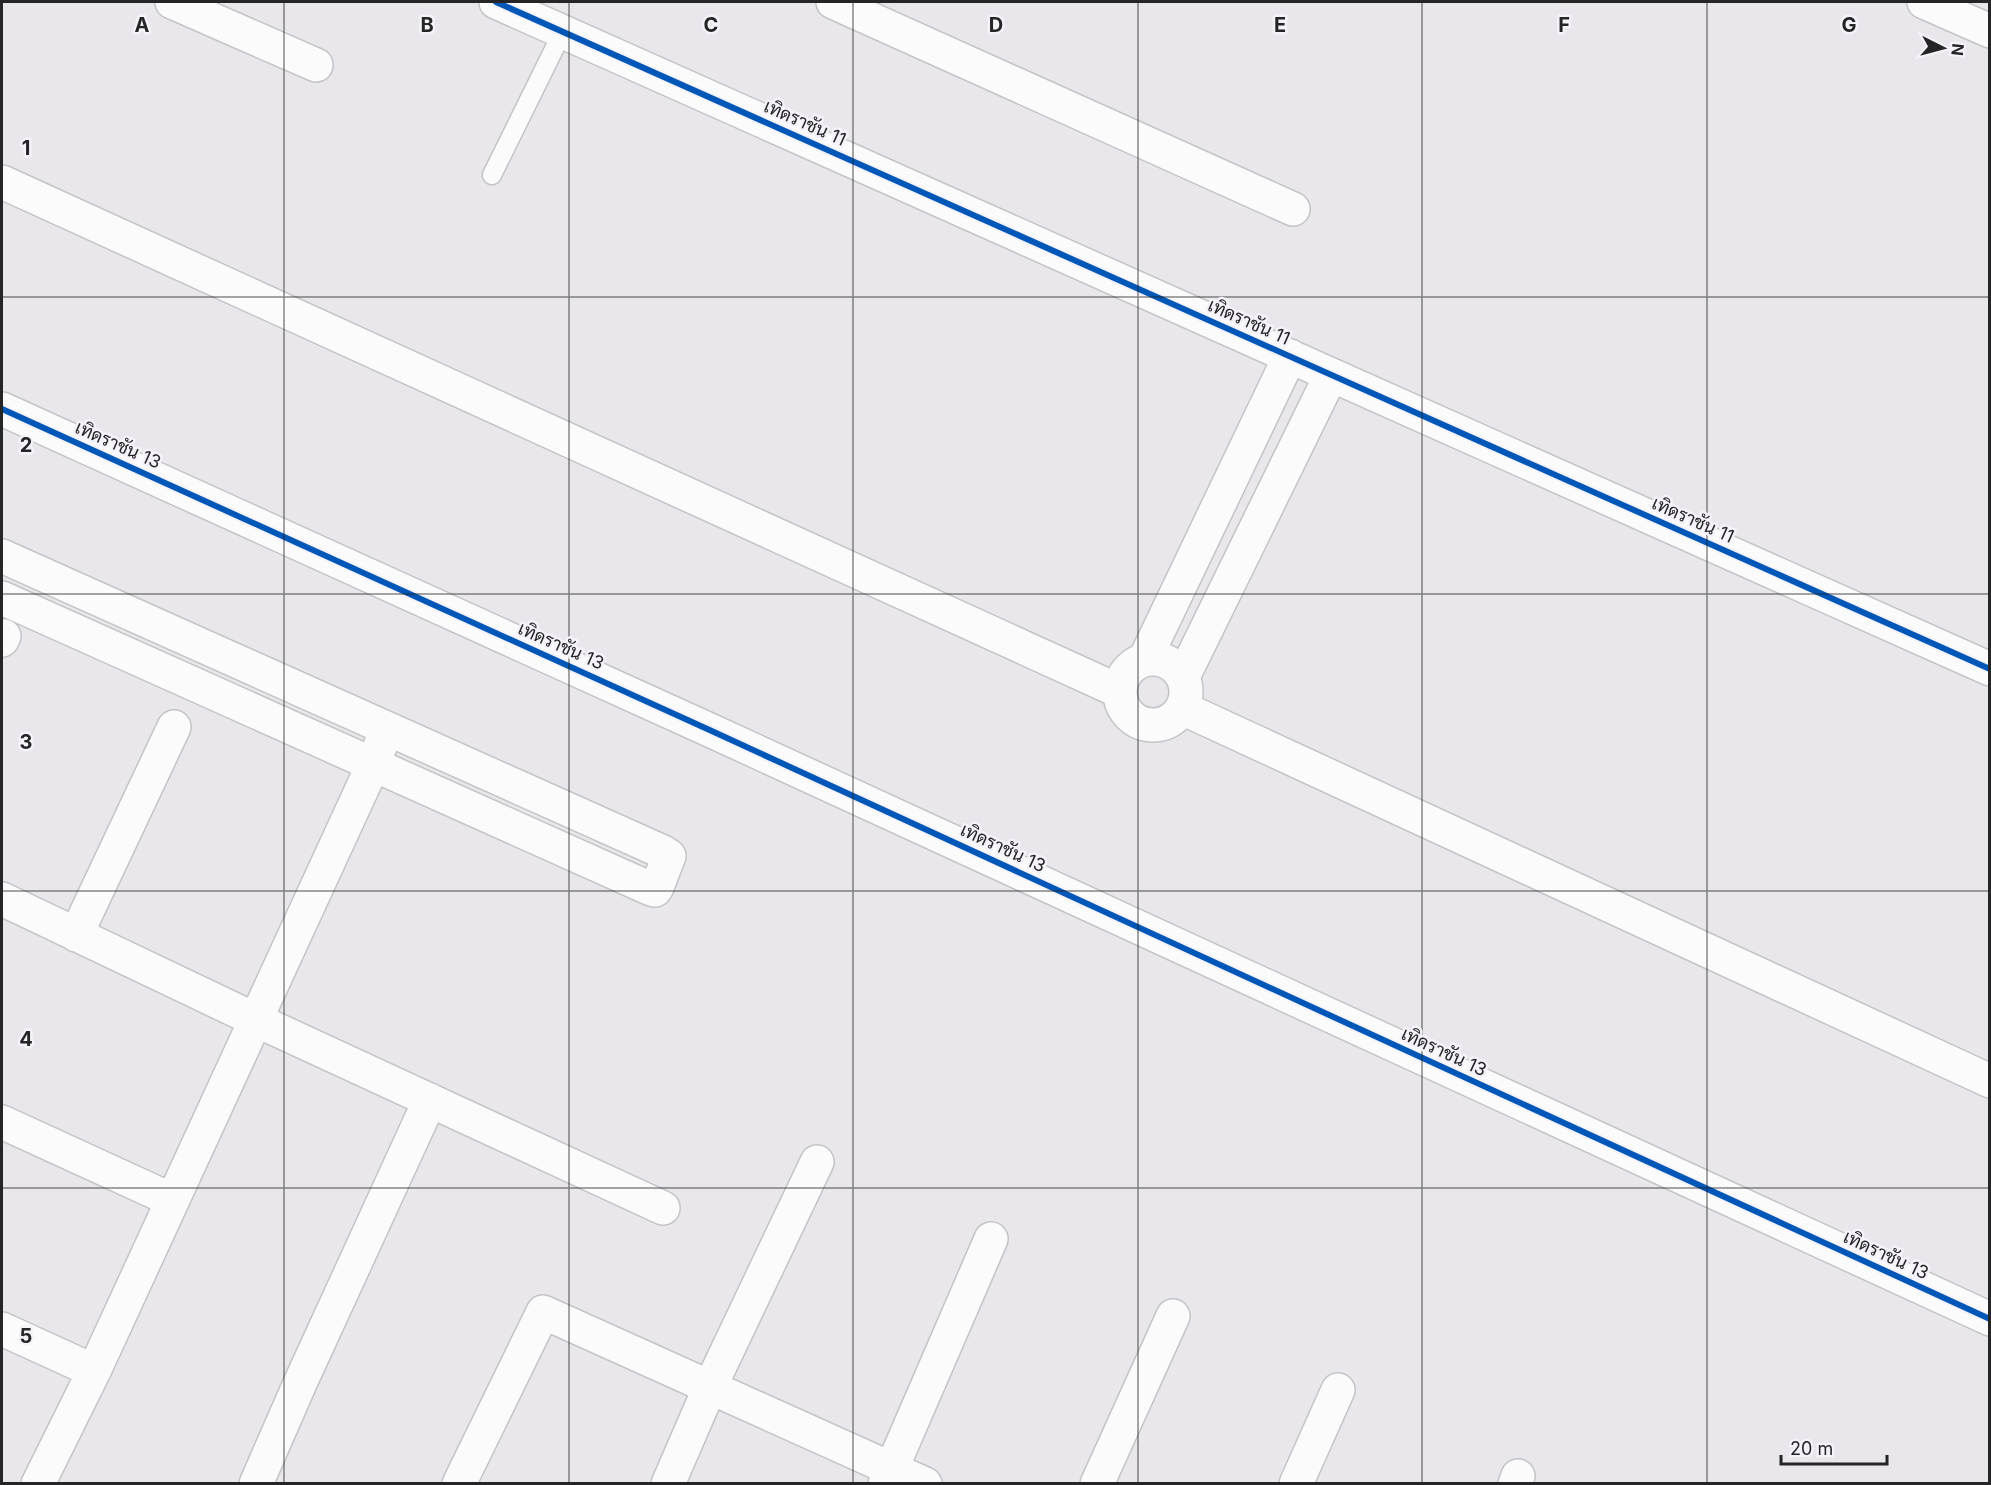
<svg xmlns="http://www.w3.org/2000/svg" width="1991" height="1485" font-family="Inter,Sarabun,sans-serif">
<rect width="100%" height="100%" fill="#e9e7eb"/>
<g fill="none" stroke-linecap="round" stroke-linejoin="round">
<g stroke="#c4c4c6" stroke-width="21">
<path id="service" d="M492 175 563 31"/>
</g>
<g stroke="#c4c4c6" stroke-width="36">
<path id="minor" d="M172 2 316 65
M496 2 1990 669
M833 2 1293 209
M1924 2 1990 31
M2 182 1119 691
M2 409 714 732 1990 1319
M2 556 663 852 669 856 657 887 655 890 651 889 2 598
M2 640 4 636
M1120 692a33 33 0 1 1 66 0a33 33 0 1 1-66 0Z
M1145 659 1290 356
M1183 677 1331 375
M1182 708 1990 1081
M2 899 256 1020 663 1208
M76 935 174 727
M2 1122 172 1200
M2 1329 94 1371
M38 1484 94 1371 373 765 381 744
M256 1484 301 1381 430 1100
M459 1484 543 1312 925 1484
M668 1484 710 1387 817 1162
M885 1484 991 1239
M1097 1484 1173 1316
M1296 1484 1338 1390
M1515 1484 1518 1476"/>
</g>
<use href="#service" stroke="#fcfbfc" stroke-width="18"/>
<use href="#minor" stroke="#fcfbfc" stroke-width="33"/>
<g stroke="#f5f3f9" stroke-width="10">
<path id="cycleway" d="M496 2 1990 669
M2 409 714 732 1990 1319"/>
</g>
<use href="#cycleway" stroke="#0057b8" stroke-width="6"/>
</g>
<path fill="none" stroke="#252426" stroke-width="1.5" stroke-opacity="0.55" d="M284 2V1484M569 2V1484M853 2V1484M1138 2V1484M1422 2V1484M1707 2V1484M2 297H1990M2 594H1990M2 891H1990M2 1188H1990"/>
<g text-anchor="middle" stroke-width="5" stroke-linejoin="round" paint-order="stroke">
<g font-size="18" fill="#252426" stroke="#f5f3f9">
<text transform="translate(805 123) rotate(24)" y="6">เทิดราชัน 11</text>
<text transform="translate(1249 322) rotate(24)" y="6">เทิดราชัน 11</text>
<text transform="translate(118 445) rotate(24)" y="6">เทิดราชัน 13</text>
<text transform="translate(1693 520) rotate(24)" y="6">เทิดราชัน 11</text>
<text transform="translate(561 646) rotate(24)" y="6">เทิดราชัน 13</text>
<text transform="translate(1003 848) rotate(25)" y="6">เทิดราชัน 13</text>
<text transform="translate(1444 1052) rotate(25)" y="6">เทิดราชัน 13</text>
<text transform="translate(1886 1255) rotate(25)" y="6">เทิดราชัน 13</text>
</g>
</g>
<g font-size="20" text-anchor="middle" font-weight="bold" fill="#252426" stroke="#f5f3f9" stroke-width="5" stroke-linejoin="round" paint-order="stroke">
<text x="142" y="32">A</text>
<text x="427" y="32">B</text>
<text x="711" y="32">C</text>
<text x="996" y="32">D</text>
<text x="1280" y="32">E</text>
<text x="1564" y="32">F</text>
<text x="1849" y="32">G</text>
<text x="26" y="155">1</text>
<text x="26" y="452">2</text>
<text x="26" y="749">3</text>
<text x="26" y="1046">4</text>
<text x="26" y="1343">5</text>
</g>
<rect width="1991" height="1485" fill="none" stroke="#252426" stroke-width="6"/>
<g transform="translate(1943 48) rotate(96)" stroke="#f5f3f9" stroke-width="4.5" paint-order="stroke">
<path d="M0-4.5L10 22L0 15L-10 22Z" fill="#252426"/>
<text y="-9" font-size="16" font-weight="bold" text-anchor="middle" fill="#252426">N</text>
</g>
<path d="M1781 1455v9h106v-9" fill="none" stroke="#252426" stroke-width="3"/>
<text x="1790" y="1455" font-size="18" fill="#252426" stroke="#f5f3f9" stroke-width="4.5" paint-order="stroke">20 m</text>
</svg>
